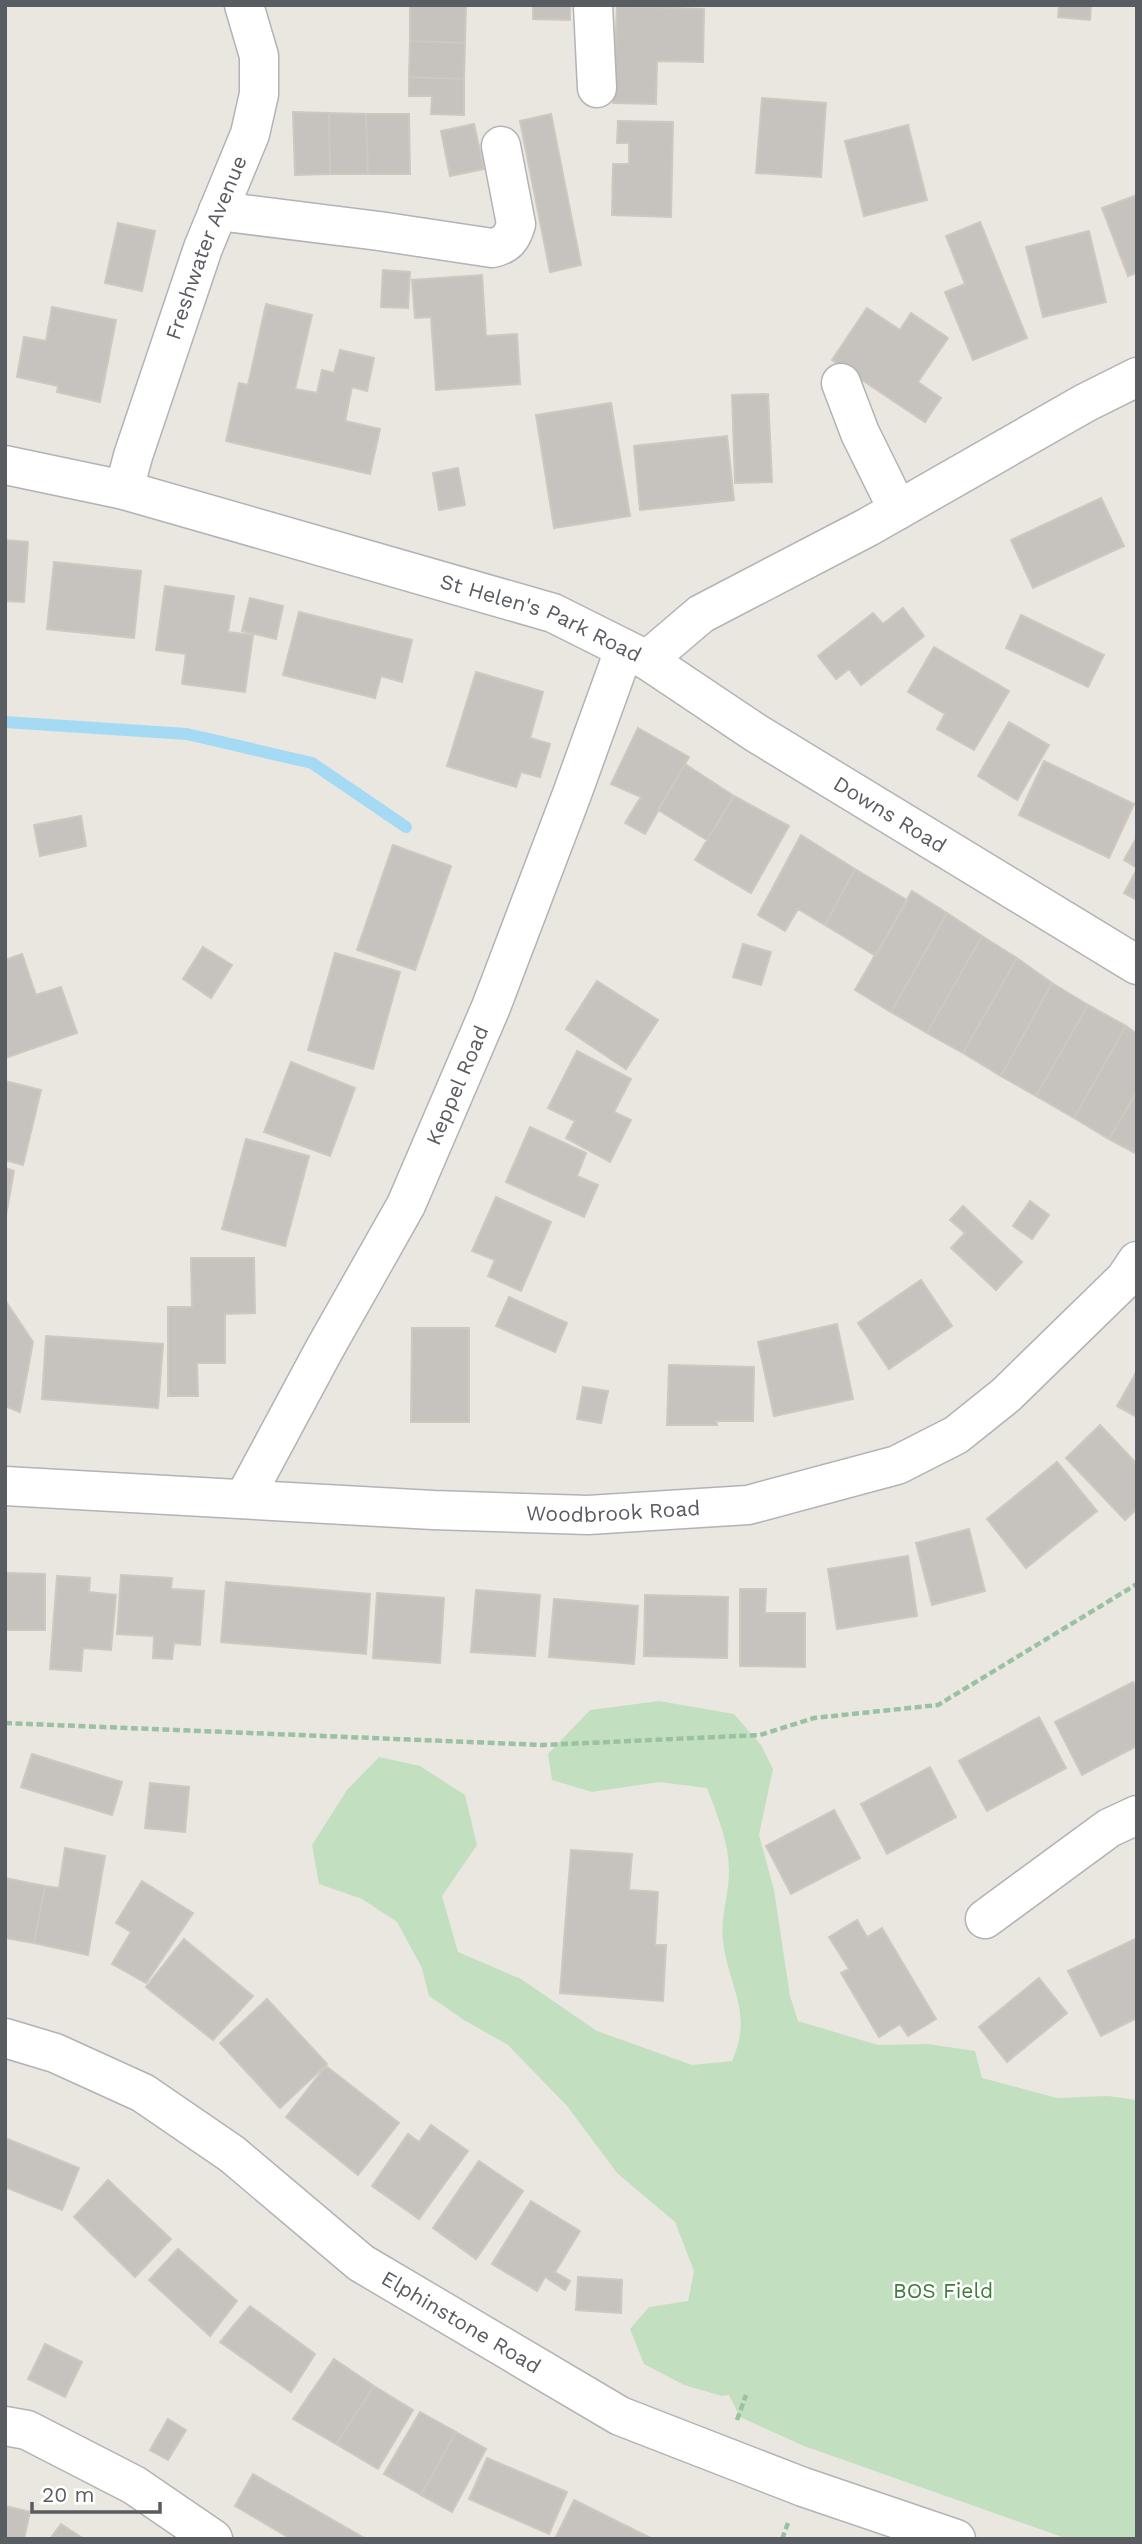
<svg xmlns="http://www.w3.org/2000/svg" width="1142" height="2544" font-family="'Work Sans',sans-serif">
<rect width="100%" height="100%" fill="#eae7e0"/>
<path fill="#c2e0bf" d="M659 1701 734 1714 761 1745 773 1769 759 1835 774 1890 790 1996 798 2021 878 2045 928 2044 975 2051 982 2078 1057 2098 1108 2096 1137 2100V2539H1068L804 2446 740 2417 729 2395 722 2396 684 2385 644 2364 630 2329 649 2307 688 2301 694 2271 675 2222 617 2173 567 2106 508 2045 464 2020 429 1996 422 1968 397 1922 362 1899 319 1884 312 1845 347 1790 379 1757 420 1766 465 1795 477 1845 442 1896 458 1952 521 1979 597 2031 692 2065 732 2061C754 2012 728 1986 723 1941 720 1918 729 1894 729 1871 729 1842 717 1815 707 1788L659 1782 592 1792 552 1780 548 1754 590 1710Z"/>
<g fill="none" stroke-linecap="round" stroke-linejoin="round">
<path stroke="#a5daf5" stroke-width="12" d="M5 722 187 734 312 763 406 827"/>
</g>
<path fill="#c6c2be" stroke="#cec8bf" stroke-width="2" d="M410 5H466L465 43 410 41Z
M533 5H570V20L533 19Z
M1059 5H1091L1090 20 1058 17Z
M617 6 704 9 703 62 657 61 656 104 613 103Z
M410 41 465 43 464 79 409 77Z
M409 77 464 79V115L431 114 432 96H409Z
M762 98 826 103 821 177 756 173Z
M293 112 329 113 330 174 295 175Z
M329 113 366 114 368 174H330Z
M366 114H409L410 174H368Z
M551 114 581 265 550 272 520 121Z
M618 121 673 122 671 217 612 215 613 164H629V143H617Z
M474 124 484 169 450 176 441 131Z
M908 125 927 200 864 216 845 141Z
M1137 195V273L1128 276 1102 208Z
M980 222 1027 338 973 360 945 292 965 284 946 236Z
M118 223 155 231 142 291 105 283Z
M1089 231 1106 302 1043 317 1026 247Z
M383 270 410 272 408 308 381 307Z
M482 275 486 336 517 334 520 384 436 390 431 317 415 318 412 280Z
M266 304 312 315 295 389 317 393 322 370 334 373 340 350 374 358 367 391 352 387 345 421 380 429 370 474 226 441 239 383 248 385Z
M52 307 116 320 100 402 57 392 58 386 17 377 24 337 46 341Z
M867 308 900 330 911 313 948 338 918 382 941 398 925 422 832 360Z
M768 394 772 482 735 483 732 395Z
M611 403 630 516 554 528 536 415Z
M727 436 734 500 640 510 634 446Z
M458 468 465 505 439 510 433 473Z
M1101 498 1124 546 1033 588 1011 540Z
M5 540 28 542 24 602 5 601Z
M54 562 141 571 134 638 47 629Z
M165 586 234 596 228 632 253 635 245 692 182 684 186 654 156 650Z
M250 598 283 606 276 639 242 631Z
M903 608 924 636 861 685 849 669 836 679 818 656 873 613 883 624Z
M299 612 412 640 402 682 381 676 375 698 283 675Z
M1021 615 1104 655 1088 687 1006 648Z
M934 647 1009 691 974 750 937 729 945 714 908 692Z
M476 672 543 692 530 738 550 744 540 777 521 772 516 787 447 766Z
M1009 722 1049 745 1017 800 978 776Z
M638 728 689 757 645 834 625 823 641 797 611 784Z
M1044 761 1134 804 1109 858 1019 815Z
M685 764 734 796 707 840 658 810Z
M734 796 789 826 751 893 695 860Z
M81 816 86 846 40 856 34 825Z
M801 835 855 869 825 925 798 909 785 931 758 915Z
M1137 837V868L1124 860Z
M393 845 451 866 415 970 357 950Z
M855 869 907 900 876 956 825 925Z
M1137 869V900L1124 893Z
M912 891 947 913 891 1012 855 990Z
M947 913 982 936 927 1033 891 1012Z
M982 936 1017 958 963 1053 927 1033Z
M743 944 771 952 761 985 733 977Z
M203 947 232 965 211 998 183 979Z
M335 953 400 972 373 1069 308 1050Z
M22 954 36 995 61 987 77 1033 5 1058V960Z
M1017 958 1052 983 1001 1076 963 1053Z
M597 981 658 1020 626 1069 566 1029Z
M1052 983 1088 1005 1036 1096 1001 1076Z
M1088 1005 1126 1026 1074 1118 1036 1096Z
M1126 1026 1137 1034V1091L1109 1139 1074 1118Z
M577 1051 631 1079 614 1112 631 1120 610 1162 566 1138 575 1121 548 1108Z
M291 1062 355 1088 330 1156 264 1132Z
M5 1081 41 1090 23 1165 5 1160Z
M1137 1091V1154L1109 1139Z
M530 1127 586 1153 577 1176 598 1185 584 1217 506 1182Z
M246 1139 309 1156 285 1246 222 1229Z
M5 1168 14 1171 5 1221Z
M496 1197 551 1222 521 1291 488 1276 495 1260 472 1251Z
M1030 1201 1049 1215 1032 1239 1013 1226Z
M963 1206 1022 1262 996 1290 951 1248 965 1233 950 1220Z
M191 1258H254L255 1313 225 1314V1363H197L198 1396H168V1307H192Z
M921 1280 952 1326 889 1369 858 1323Z
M509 1297 567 1323 555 1352 496 1326Z
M5 1300 33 1342 20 1412 5 1406Z
M837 1324 853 1399 774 1416 758 1342Z
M412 1328H469V1422H411Z
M46 1336 163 1344 158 1408 42 1399Z
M669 1365 754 1367 753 1421H716L717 1425H667Z
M1137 1371V1417L1117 1406Z
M583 1387 608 1391 601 1423 577 1419Z
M1100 1425 1137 1464V1509L1125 1520 1066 1458Z
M1057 1462 1097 1511 1026 1568 987 1519Z
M969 1529 985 1591 932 1605 916 1543Z
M908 1556 917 1616 837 1629 828 1569Z
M5 1573 45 1574V1630H5Z
M121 1575 172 1578 171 1589 204 1591 200 1645 174 1643 172 1659 153 1658 154 1636 117 1634Z
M57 1576 90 1578 89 1592 116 1595 111 1650 83 1648 81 1671 50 1669Z
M226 1582 370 1594 366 1654 221 1642Z
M740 1589H766L765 1613H805V1667L740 1666Z
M476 1590 540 1595 535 1656 471 1652Z
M377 1593 444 1598 440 1663 373 1658Z
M645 1595 728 1597 727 1658 644 1656Z
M554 1599 638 1606 634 1664 549 1657Z
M1133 1682 1137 1690V1746L1082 1775 1055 1722Z
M1039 1717 1066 1768 987 1811 959 1761Z
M32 1754 122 1782 112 1815 21 1787Z
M930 1767 956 1817 887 1854 861 1804Z
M150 1783 189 1787 185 1832 145 1828Z
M834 1810 860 1858 791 1894 766 1846Z
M65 1848 105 1856 88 1955 34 1943 45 1886 59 1888Z
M571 1850 632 1854 629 1890 658 1892 655 1945H666L663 2001 560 1993Z
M5 1878 45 1886 34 1943 5 1938Z
M142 1881 193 1913 146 1983 112 1964 131 1932 116 1923Z
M857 1920 867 1937 882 1928 936 2019 908 2036 900 2024 879 2037 841 1973 849 1969 829 1937Z
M1137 1938V2018L1101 2036 1068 1971Z
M184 1939 253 1996 213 2040 146 1987Z
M1039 1978 1067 2013 1007 2062 979 2027Z
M267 1999 327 2064 280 2108 220 2043Z
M326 2066 399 2123 358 2175 286 2117Z
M431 2125 468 2151 419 2219 372 2186 408 2134 419 2142Z
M5 2138 79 2168 62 2210 5 2187Z
M479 2161 523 2191 476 2259 433 2228Z
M108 2180 171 2239 135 2277 74 2217Z
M531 2201 580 2231 555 2272 570 2281 565 2290 545 2277 537 2291 492 2264Z
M178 2249 237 2301 210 2336 149 2280Z
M578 2277 622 2280 621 2313 576 2310Z
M250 2306 315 2354 291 2392 220 2342Z
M45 2344 82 2362 65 2397 28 2379Z
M334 2359 374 2386 336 2444 293 2419Z
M374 2386 413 2410 378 2469 336 2444Z
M420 2412 456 2432 421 2495 384 2474Z
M168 2419 186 2430 168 2460 150 2450Z
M456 2432 486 2449 452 2512 421 2495Z
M487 2458 567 2492 549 2534 469 2499Z
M253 2474 366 2539H291L235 2506Z
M574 2500 651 2538V2539H555Z
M5 2506 30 2512 24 2539H5Z
M61 2524 84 2539H50Z"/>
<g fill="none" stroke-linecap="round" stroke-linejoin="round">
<g stroke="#b1b3b7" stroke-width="41">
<g id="minor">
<path d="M593 5 597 88"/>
<path d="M218 211 379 231 492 248C507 245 512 238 516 224L501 146"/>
<path d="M841 383 860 433 898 510"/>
<path id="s1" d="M5 465 124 490 553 613 647 660 756 733 1137 965"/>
<path id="s2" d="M124 490 133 456 203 248 250 134 259 94V56L244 5"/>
<path d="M647 660 701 614 868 527 1085 403 1137 377"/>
<path id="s3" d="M5 1486 433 1510 588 1515 748 1505 897 1465 956 1435 1006 1395 1125 1279 1137 1261"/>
<path id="s4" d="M244 1499 324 1350 406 1205 491 1007 572 794 624 650"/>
<path d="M985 1919 1109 1828 1137 1815"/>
<path id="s5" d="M5 2038 55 2053 143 2093 232 2154 361 2263 620 2416 803 2487 956 2539"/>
<path d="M5 2426 27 2430 134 2485 213 2539"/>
</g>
</g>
<path stroke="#9ac2a2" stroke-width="4.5" stroke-dasharray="7 3.5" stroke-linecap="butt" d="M5 1723 543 1745 760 1735 814 1718 938 1705 1137 1584
M737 2420 746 2395
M782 2539 788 2523"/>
<use href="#minor" stroke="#fff" stroke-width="38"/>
</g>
<g text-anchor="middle" stroke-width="5" stroke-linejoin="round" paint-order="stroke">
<g font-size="21" fill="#595c60" stroke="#fff">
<text dy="7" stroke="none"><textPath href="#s2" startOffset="256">Freshwater Avenue</textPath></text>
<text dy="7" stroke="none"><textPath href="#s1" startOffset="558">St Helen's Park Road</textPath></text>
<text dy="7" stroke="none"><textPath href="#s1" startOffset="961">Downs Road</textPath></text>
<text dy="7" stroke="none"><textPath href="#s4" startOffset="466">Keppel Road</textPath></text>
<text dy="7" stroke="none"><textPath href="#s3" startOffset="609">Woodbrook Road</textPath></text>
<text dy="7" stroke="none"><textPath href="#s5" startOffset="542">Elphinstone Road</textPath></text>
</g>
<g font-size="21" fill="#3e7c3c" stroke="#fff">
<text x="943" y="2298">BOS Field</text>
</g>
</g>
<rect width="1142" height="2544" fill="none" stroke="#595c60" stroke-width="14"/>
<path d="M32 2502v10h128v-10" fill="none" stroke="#595c60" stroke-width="3.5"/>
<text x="42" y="2502" font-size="21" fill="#595c60" stroke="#ffffff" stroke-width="5" paint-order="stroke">20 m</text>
</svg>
